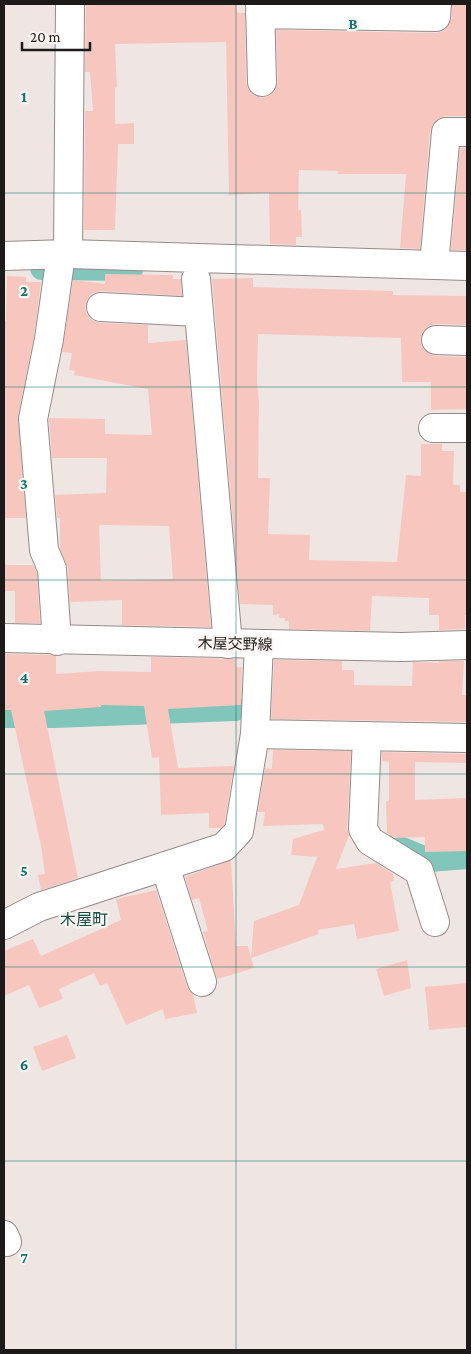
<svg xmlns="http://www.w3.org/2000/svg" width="471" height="1354" font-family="'Crimson Pro','Noto Sans JP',serif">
<rect width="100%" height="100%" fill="#efe5e3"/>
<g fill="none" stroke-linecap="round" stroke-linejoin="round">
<path stroke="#82c5ba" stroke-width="24" d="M42 268 131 269
M4 716H54L235 709
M395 846 429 860 467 857"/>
</g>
<path fill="#f7c7bf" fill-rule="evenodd" d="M86 4H237V13H245L246 83 249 91 254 95 262 98 271 95 275 90 278 82 276 30 436 33 444 31 449 25 452 18V4H467V116H446L438 119 433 124 430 131 420 249 400 248 406 174H338V171L299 170 298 210H301L302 237H296V245L270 244 269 193 229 195 226 42 115 44 117 87 115 88V124L134 123V144H118L115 230H84L85 111H93L90 72H85Z
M460 148H467V250H451Z
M105 274 173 275V279H181L182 296 101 291 93 293 88 298 85 307 87 315 92 320 100 323 148 325V343L186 340 211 627 122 625V600L70 602 68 568 60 549V518H57L55 495 106 493 107 458H52L49 418 105 419V434L152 435 148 389 74 375 75 371 69 370 72 353 62 352 73 280 105 284ZM99 525 169 526 173 579 101 581Z
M7 276 26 277V282H41L34 336 18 416 26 518H4V321H6Z
M253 278V287L393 291V295L467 296V325L436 324 429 326 423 332 420 340 423 348 428 353 436 356 467 357V409L431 410V382H402L401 338 258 334 257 382 259 402 258 478H270L268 534 310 535 309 560 397 562 406 475 421 476V444H442V451H454L453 485H460V492H467V615H465V629L439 630V615H429V598L372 596 370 631 289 629V621L285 622V618H279V614L273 615V605L240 604 212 279Z
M4 565H33L37 573 40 623H15V591H4Z
M4 654 50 655 56 656V674L99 671 151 672V657L236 659V667H242L241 705 168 709 178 768 234 766 224 824 221 828H209V813L161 815 159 757 152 758 144 706 101 705V707L44 711 78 878 41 890 38 875 45 874 41 846 11 710H4Z
M274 660 342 661V670H354V685L412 686 413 662 439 663V661H464L462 695H467V722L271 719Z
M273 750 351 751 347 828 349 835 336 869 376 863 393 874 394 881 390 882 399 931 357 939 354 924 318 930 319 934 251 958 254 968 217 979 203 932 208 931 199 898 192 900 185 877 231 860 236 946H248L251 958 254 921 299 905 317 857 291 855 293 839 324 830 323 824 263 826 265 812H258L265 768 272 769Z
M382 752 467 754V763L415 762V800L467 798V851L425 852V837L394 838 387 833 386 801H389V762L382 761Z
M156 890 187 987 193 995 197 1013 165 1019 163 1009 126 1025 107 983 100 986 94 973 59 989 63 999 39 1008 29 985 4 996V951L33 939 41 956 121 920 116 899Z
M407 960 411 988 384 996 376 969Z
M467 983V1027L429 1030 425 987Z
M67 1035 76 1058 42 1071 33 1047Z"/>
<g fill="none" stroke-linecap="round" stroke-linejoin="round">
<g stroke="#948b89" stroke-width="30">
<path id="minor" d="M260 4 262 82
M260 14 436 17 437 4
M68 254 70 4
M4 256 68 254 467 266
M434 265 446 132H467
M196 279 228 644
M101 307 198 312
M436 340 467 341
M433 428H467
M57 641 52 569 44 550 33 419 49 339 61 255
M255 734 467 738
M367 736 363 829 370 841 419 871 435 922
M165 866 202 982
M4 925 39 907 224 847 239 831 255 734 259 644
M4 1235 7 1242"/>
</g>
<g stroke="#948b89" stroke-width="30">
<path id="major" d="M4 638 402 647 467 645"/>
</g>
<use href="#minor" stroke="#fff" stroke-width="28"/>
<use href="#major" stroke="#fff" stroke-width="28"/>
</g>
<path fill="none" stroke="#0f766e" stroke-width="1" stroke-opacity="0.55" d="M236 4V1350M4 193H467M4 387H467M4 580H467M4 774H467M4 967H467M4 1161H467"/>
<g text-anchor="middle" stroke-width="4.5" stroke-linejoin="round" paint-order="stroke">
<g font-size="15" fill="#1e1a1a" stroke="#fdf3f1">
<text transform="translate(235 644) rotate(1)" y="5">木屋交野線</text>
</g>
<g font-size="16" fill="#144f47" stroke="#fdf3f1">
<text x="84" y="925">木屋町</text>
</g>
</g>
<g font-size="16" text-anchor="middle" font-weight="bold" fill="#0f766e" stroke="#fdf3f1" stroke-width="4.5" stroke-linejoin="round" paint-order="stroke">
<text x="353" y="29">B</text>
<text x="24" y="102">1</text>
<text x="24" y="296">2</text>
<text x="24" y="489">3</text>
<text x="24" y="683">4</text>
<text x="24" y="876">5</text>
<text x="24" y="1070">6</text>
<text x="24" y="1263">7</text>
</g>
<rect width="471" height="1354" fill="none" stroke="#1e1a1a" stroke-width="10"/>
<path d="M22 42v8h68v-8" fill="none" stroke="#1e1a1a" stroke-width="2.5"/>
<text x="30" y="42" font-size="15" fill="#1e1a1a" stroke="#fdf3f1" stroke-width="4" paint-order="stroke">20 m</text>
</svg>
